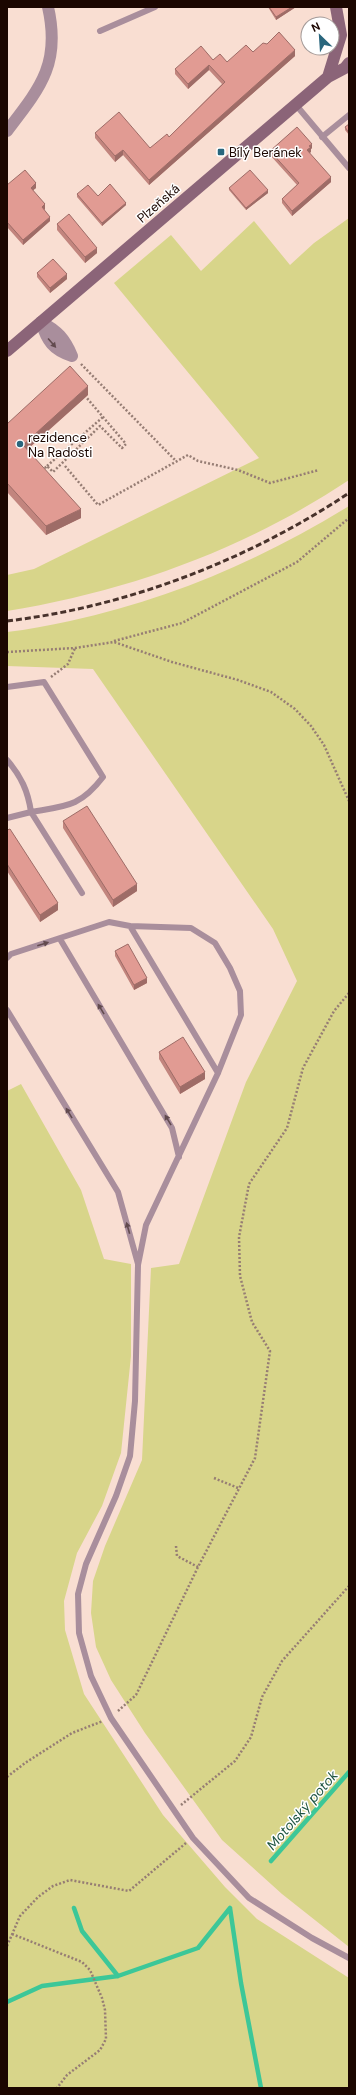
<svg xmlns="http://www.w3.org/2000/svg" width="356" height="2095" font-family="'DM Sans',sans-serif">
<rect width="100%" height="100%" fill="#f9ded2"/>
<path fill="#d8d58a" d="M349 218V480C245 549 130 591 7 611V575L34 569 259 458 114 283 171 235 201 271 254 221 290 265 314 243Z
M349 506V1947L282 1894 222 1840 145 1733 111 1680 96 1647 91 1613 93 1581 105 1546 142 1460 151 1268 179 1264 246 1082 297 981 273 929 93 669 7 666V632C28 630 49 625 70 621 171 599 261 560 349 506Z
M21 1084 81 1190 104 1259 131 1264V1356L121 1453 102 1506 77 1553 64 1601 65 1630 84 1694 163 1815 225 1887 257 1919 349 1978V2088H7V1091Z"/>
<g fill="none" stroke-linecap="round" stroke-linejoin="round">
<path stroke="#3cc798" stroke-width="4.5" d="M271 1861 349 1772
M74 1908 82 1931 118 1976
M230 1908 241 1983 261 2088
M7 2002 42 1986 118 1976 198 1948 230 1908"/>
<path stroke="#967d74" stroke-width="2.5" stroke-dasharray="2 2" stroke-linecap="butt" d="M81 364 176 461
M47 466 103 417
M65 466 98 505 188 455 198 461 238 470 270 483 319 470
M42 471 47 466 53 472 100 426 122 448 126 444 86 397
M114 641 182 623 297 562 349 518
M7 652 75 648 114 642 172 662 238 680 271 692 295 709 311 726 324 745 349 801
M51 677 68 664 75 648
M214 1478 238 1488
M176 1546 177 1556 198 1567
M118 1711 136 1695 198 1567 255 1458 270 1351 252 1322 240 1276 239 1237 249 1184 287 1128 303 1068 334 1011 349 993
M7 1777 25 1763 72 1733 103 1721
M181 1805 235 1761 251 1737 262 1697 282 1661 349 1586
M12 1934 82 1962 90 1970 102 1998 105 2010 106 2039 100 2050 67 2075 57 2088
M7 1946 20 1916 38 1897 53 1886 70 1880 129 1891 186 1843"/>
<path stroke="#a98e9c" stroke-width="6" d="M100 31 155 7
M296 105 349 168
M322 137 349 115
M7 687 44 682 103 777C80 807 66 806 31 812 28 791 21 776 7 760
M7 818 31 812 82 893
M130 926 191 928 215 943 230 968 240 991 241 1015 218 1073 146 1225 138 1265 135 1401 130 1456 116 1496 86 1564 78 1594 79 1633 91 1676 111 1718 193 1838 249 1898 312 1938 349 1958
M60 939 172 1128 179 1157
M7 958 11 954 109 922 130 926 218 1073
M7 1010 118 1192 138 1264"/>
<path stroke="#a98e9c" stroke-width="12" d="M7 131C40 88 61 64 48 7
M41 322C47 341 53 350 72 356
M41 322C57 330 65 339 72 356"/>
<path stroke="#8b6478" stroke-width="12" d="M328 77 341 35 336 7
M7 351 328 77 345 68 349 63"/>
<path stroke="#48322b" stroke-width="3" stroke-dasharray="6 3" stroke-linecap="butt" d="M7 621C127 607 248 560 349 493"/>
</g>
<path fill="#c2857e" d="M268 7H296L276 20Z
M253 52 295 56 149 185 123 155 115 162 95 138V133L150 148 169 137 222 84 209 70 188 89 175 74V69L213 60 227 62Z
M349 124V135L345 130V127Z
M312 148 311 149V152L309 153 331 182 292 216 282 203V199L297 185 270 155V151Z
M7 185 36 188 33 190 45 209 44 210 50 221 23 245 7 227Z
M229 188 268 193 246 210 229 190Z
M77 194 98 196 126 205 102 226 77 197Z
M57 224 97 253 85 263 57 230Z
M37 273 67 279 50 293 37 277Z
M88 395 27 450 81 518 46 535 7 492V424Z
M63 821 137 891 113 907 63 828Z
M7 830 58 910 40 922 7 871Z
M115 951 147 983 134 990 115 956Z
M159 1052 205 1079 180 1094 159 1059Z"/>
<path fill="#9e6c67" d="M292 7H296L276 20V17Z
M295 50V56L149 185V180Z
M209 65V70L188 89V84Z
M312 144V148L311 149V152L307 155V150L309 146Z
M123 150V155L115 162V156Z
M331 177V182L292 216V211Z
M36 183V188L31 192V188Z
M268 190V193L246 210V208Z
M126 203V205L102 226V223Z
M45 204V209L42 212V207Z
M50 217V221L23 245V240Z
M97 248V253L85 263V257Z
M67 274V279L50 293V288Z
M88 386V395L23 453V445Z
M81 509V518L46 535V526Z
M137 884V891L113 907V900Z
M58 903V910L40 922V915Z
M147 978V983L134 990V985Z
M205 1072V1079L180 1094V1087Z"/>
<path fill="#e19b93" stroke="#9e6c67" d="M269 7H292L276 17Z
M279 32 295 50 149 180 123 150 115 156 95 133 119 112 150 148 167 134 169 137 225 82 209 65 188 84 175 69 201 46 213 60 220 54 227 62 246 45 253 52 263 43 267 44Z
M349 124V133L345 127Z
M297 127 312 144 309 146 311 147 307 150 331 177 292 211 282 199 299 183 270 151Z
M25 170 36 183 31 188 45 204 42 207 50 217 23 240 7 222V185Z
M250 170 268 190 246 208 229 188Z
M110 184 126 203 102 223 77 194 88 185 98 196Z
M69 214 97 248 85 257 57 224Z
M53 259 67 274 50 288 37 273Z
M70 366 88 386 23 445 81 509 46 526 7 483V424Z
M87 806 137 884 113 900 63 821Z
M10 829 58 903 40 915 7 864V830Z
M128 944 147 978 134 985 115 951Z
M183 1037 205 1072 180 1087 159 1052Z"/>
<defs><path id="oneway-solid" d="M-6-.8H1V-3.2L6.5 0L1 3.2V.8H-6Z"/></defs>
<g fill="#624a4e">
<use href="#oneway-solid" transform="translate(52 343) rotate(49)"/>
<use href="#oneway-solid" transform="translate(43 944) rotate(-17)"/>
<use href="#oneway-solid" transform="translate(101 1009) rotate(-121)"/>
<use href="#oneway-solid" transform="translate(69 1113) rotate(-121)"/>
<use href="#oneway-solid" transform="translate(168 1120) rotate(-121)"/>
<use href="#oneway-solid" transform="translate(128 1228) rotate(-106)"/>
</g>
<g fill="#29667d" stroke="#fff" stroke-width="1.5">
<rect x="217" y="148" width="8" height="8" rx="2"/>
<circle cx="20" cy="444" r="4"/>
</g>
<g text-anchor="middle" stroke-width="3" stroke-linejoin="round" paint-order="stroke">
<g font-size="13" fill="#1b0600" stroke="#fff" text-anchor="start">
<text x="229" y="157">Bílý Beránek</text>
<text x="28" y="442">rezidence<tspan x="28" dy="15">Na Radosti</tspan></text>
</g>
<g font-size="13" fill="#1b0600" stroke="#fff">
<text transform="translate(158 203) rotate(-41)" y="5">Plzeňská</text>
</g>
<g font-size="14" font-style="italic" fill="#1e5440" stroke="#fff">
<text transform="translate(302 1810) rotate(-49)" y="5">Motolský potok</text>
</g>
</g>
<rect width="356" height="2095" fill="none" stroke="#1b0600" stroke-width="16"/>
<g transform="translate(320 36) rotate(335)"><circle r="19" fill="#ffffff" stroke="#a49b99"/>
<path d="M0-3L7 15L0 10L-7 15Z" fill="#29667d"/>
<text y="-6" font-size="11" font-weight="bold" text-anchor="middle" fill="#1b0600">N</text>
</g>
</svg>
